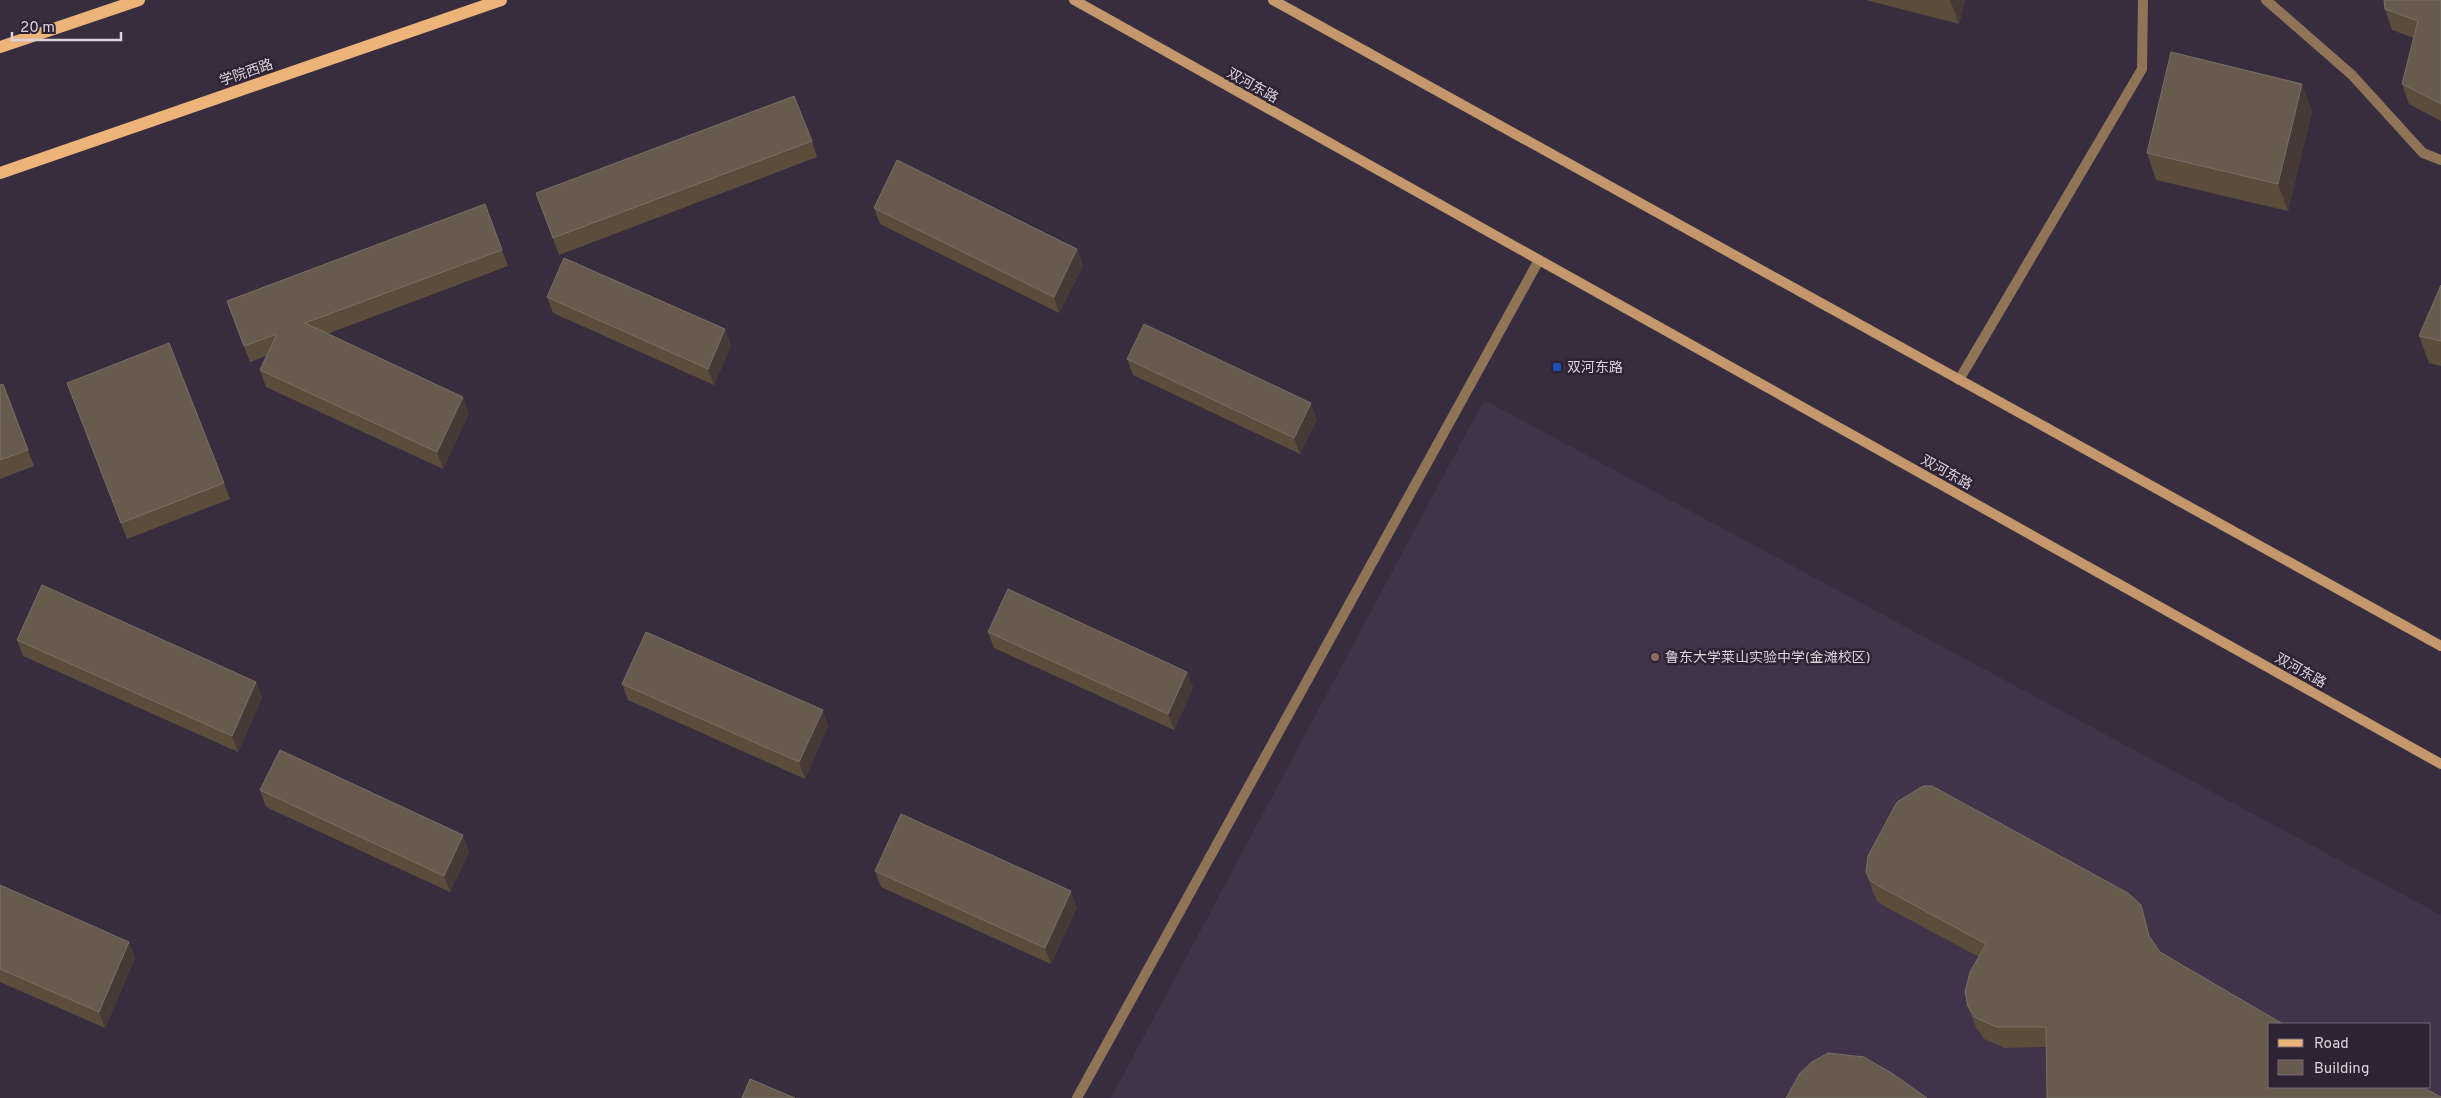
<svg xmlns="http://www.w3.org/2000/svg" width="2441" height="1098" font-family="Overpass,'Noto Sans SC',sans-serif">
<rect width="100%" height="100%" fill="#382d3f"/>
<path fill="#42334b" fill-rule="evenodd" d="M1484 400 2441 915V1098H1111ZM2270 1024H2430V1087H2270Z"/>
<g fill="none" stroke-linecap="round" stroke-linejoin="round">
<path stroke="#8f7458" stroke-width="10" d="M2266 0 2352 75 2423 153 2441 160
M1959 380 2142 69 2143 0
M1077 1098 1539 260"/>
<path stroke="#c4986c" stroke-width="10" d="M1074 0 2441 764
M1273 0 2441 646"/>
<path stroke="#edb47a" stroke-width="12" d="M0 47 139 0
M0 173 501 0"/>
</g>
<path fill="#5b4c3c" d="M1866 0H1965L1959 24Z
M2441 0V121L2409 104 2402 84 2414 38 2392 30 2385 9Z
M2312 111 2288 211 2156 180 2147 153Z
M812 141 817 157 559 255 536 193Z
M485 204 508 266 327 334 469 413 443 469 266 387 260 370 266 356 250 362 227 301Z
M874 208 1077 249 1083 266 1059 313 880 224Z
M2441 285V366L2429 363 2419 336Z
M547 297 731 345 714 385 553 313Z
M1127 359 1317 419 1300 454 1133 375Z
M67 383 224 483 230 499 127 539Z
M3 384 34 466 0 479V385Z
M988 632 1187 672 1193 688 1174 730 994 648Z
M17 640 256 682 262 698 238 752 23 656Z
M622 684 828 726 805 779 628 700Z
M260 790 463 835 469 852 450 892 266 807Z
M875 871 1077 907 1051 964 881 887Z
M1866 872 2148 925 2153 941 2160 952 2278 1022 2046 1047 2005 1048 1984 1039 1976 1027 1968 1007 1979 957 1884 906 1877 901 1873 892Z
M0 885 129 942 135 958 105 1028 0 982Z"/>
<path fill="#473a36" d="M1950 0H1965L1959 24Z
M2302 84 2312 111 2288 211 2278 184Z
M1077 249 1083 266 1059 313 1054 297Z
M725 329 731 345 714 385 708 369Z
M463 397 469 413 443 469 437 452Z
M1311 403 1317 419 1300 454 1294 438Z
M1187 672 1193 688 1174 730 1168 714Z
M256 682 262 698 238 752 232 736Z
M823 710 828 726 805 779 799 762Z
M463 835 469 852 450 892 444 876Z
M1071 891 1077 907 1051 964 1045 948Z
M2141 905 2148 925 2157 956 2149 936Z
M129 942 135 958 105 1028 99 1012Z"/>
<path fill="#685b4e" stroke="#7a6e64" d="M2384 0H2441V104L2402 84 2418 21 2385 9Z
M2171 52 2302 84 2278 184 2147 153Z
M794 96 812 141 553 238 536 193Z
M897 160 1077 249 1054 297 874 208Z
M485 204 502 250 305 323 463 397 437 452 260 370 277 334 244 346 227 301Z
M564 258 725 329 708 369 547 297Z
M2441 285V341L2419 336Z
M1144 324 1311 403 1294 438 1127 359Z
M169 343 224 483 121 523 67 383Z
M3 384 28 450 0 460V385Z
M42 585 256 682 232 736 17 640Z
M1008 589 1187 672 1168 714 988 632Z
M646 632 823 710 799 762 622 684Z
M280 750 463 835 444 876 260 790Z
M1923 786H1932L2128 893 2141 905 2149 936 2160 952 2283 1024H2270V1087H2422L2441 1097V1098H2047L2046 1027H1997L1976 1018 1968 1007 1965 992 1970 972 1986 944 1877 885 1870 880 1866 872 1868 856 1897 802Z
M901 814 1071 891 1045 948 875 871Z
M0 885 129 942 99 1012 0 969Z
M1828 1053 1864 1057 1893 1074 1927 1098H1786L1800 1073 1812 1062Z
M750 1079 795 1098H742Z"/>
<rect fill="#1a4fb4" stroke="#2e2335" stroke-width="2" x="1552" y="362" width="10" height="10" rx="2.5"/>
<circle fill="#8d6e63" stroke="#2e2335" stroke-width="2" cx="1655" cy="657" r="5"/>
<g text-anchor="middle" stroke-width="5" stroke-linejoin="round" paint-order="stroke">
<g font-size="14" fill="#dad3de" stroke="#2e2335">
<text transform="translate(246 72) rotate(-19)" y="5">学院西路</text>
<text transform="translate(1253 85) rotate(29)" y="5">双河东路</text>
<text transform="translate(1947 472) rotate(29)" y="5">双河东路</text>
<text transform="translate(2301 670) rotate(29)" y="5">双河东路</text>
</g>
<g font-size="14" fill="#dad3de" stroke="#2e2335" text-anchor="start">
<text x="1567" y="372">双河东路</text>
<text x="1665" y="662">鲁东大学莱山实验中学(金滩校区)</text>
</g>
</g>
<rect x="2268" y="1023" width="162" height="65" fill="#2e2335" stroke="#736979"/>
<rect x="2278" y="1039" width="25" height="8" fill="#edb47a" stroke="#736979"/>
<text x="2314" y="1048" font-size="15" fill="#dad3de">Road</text>
<rect x="2278" y="1060" width="25" height="15" fill="#685b4e" stroke="#736979"/>
<text x="2314" y="1073" font-size="15" fill="#dad3de">Building</text>
<path d="M12 32v8h109v-8" fill="none" stroke="#dad3de" stroke-width="2.5"/>
<text x="20" y="32" font-size="15" fill="#dad3de" stroke="#2e2335" stroke-width="4" paint-order="stroke">20 m</text>
</svg>
